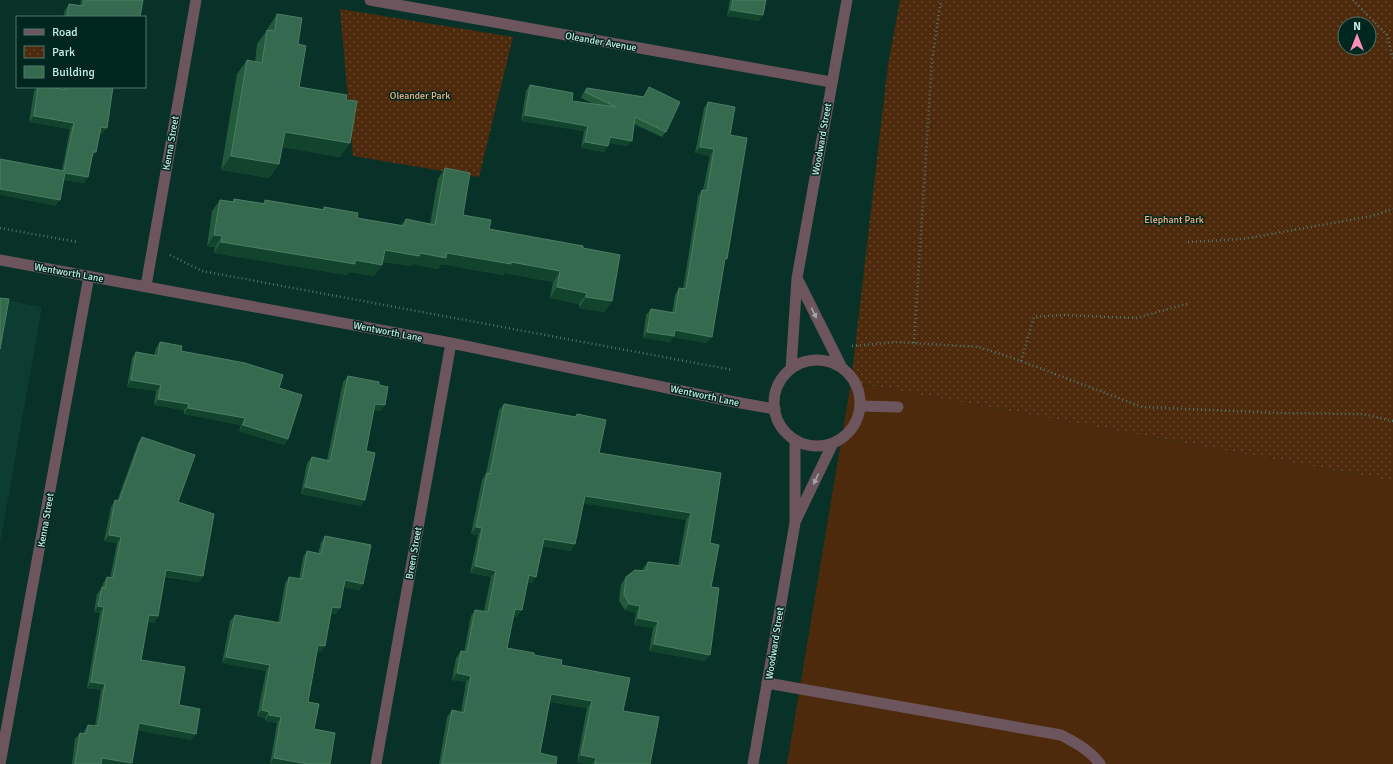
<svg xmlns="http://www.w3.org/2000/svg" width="1393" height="764" font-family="Signika,sans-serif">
<defs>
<pattern id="park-dots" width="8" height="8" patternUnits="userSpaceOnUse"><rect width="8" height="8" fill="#4e2a0d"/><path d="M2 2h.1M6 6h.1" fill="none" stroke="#664930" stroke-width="1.8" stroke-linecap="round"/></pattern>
</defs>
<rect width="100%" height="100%" fill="#083128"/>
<path fill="#0c3c32" d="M0 299 42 307 0 544Z"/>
<path fill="url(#park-dots)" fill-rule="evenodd" d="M900 0H1393V481L851 382 888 65ZM1345 24H1369V48H1345Z
M340 9 513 37 479 177 353 156Z"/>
<path fill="#4e2a0d" d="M851 382 1393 481V764H787Z"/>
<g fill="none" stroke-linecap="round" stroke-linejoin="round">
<path stroke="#4f766d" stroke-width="2.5" stroke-dasharray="1 3" stroke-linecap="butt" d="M1353 0 1387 35 1393 59
M0 228 77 242
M1188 242 1243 239 1372 216 1393 209
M170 255 202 271 733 370
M914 343 932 60 941 0
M852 346 897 342 979 347 1021 361 1142 407 1279 413 1363 414 1393 421
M1021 361 1034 317 1063 315 1136 318 1190 303"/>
<path stroke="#6d555d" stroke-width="11" d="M861 406 898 407
M767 683 1061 735C1076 743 1090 750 1100 764"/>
<path stroke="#6d555d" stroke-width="11" d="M370 0 831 82
M0 260 451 343 735 402 775 409
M146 286 196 0
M0 764 89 276
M376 764 451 343"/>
<path stroke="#6d555d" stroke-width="11" d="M797 278 842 368
M774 403a43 43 0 1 1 86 0a43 43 0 1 1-86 0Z
M791 369 797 278 847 0
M796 520 833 443
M753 764 795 523V440"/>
</g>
<path fill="#235a3c" d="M81 0H143L140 17H63L65 10 69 4 80 6Z
M730 0H766L759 21 727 16Z
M277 14 298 44 299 87 346 100 350 143 340 157 282 147 279 164 269 178 221 170 237 74 247 60 255 62 257 44 267 30 268 28Z
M530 85 572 101 594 104 581 98 583 93 587 88 643 97 649 87 666 132 662 137 634 124 628 146 609 143 608 146 604 152 581 148 584 131 521 121 526 91Z
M37 87H49L63 89V87H113L102 134H99L96 152 92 158 84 183 64 180 55 206 70 129 29 122 34 91Z
M708 102 730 135 724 263 707 343 673 337 670 342 643 338 646 315 651 309 672 313 675 295 679 288 683 289 698 196 702 190H703L710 156 695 153 704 108Z
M445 168 463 215 489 229 583 248 612 301 604 312 579 308V304L550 298 553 282 504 273 503 275 441 264 438 269 413 264 411 266 383 262 382 265 374 276 349 272 347 275 214 253 215 247 207 246 212 211 220 200 232 202 234 199 263 203 265 200 323 209 324 207 357 218 401 225 406 219 430 224 438 179Z
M160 342 181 351 279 388 288 439 284 445 239 431 241 425 184 414V410L154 405 156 391 127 387 132 358 136 352 154 355 156 348Z
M348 376 379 385 381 411 374 410 366 451 365 500 360 506 301 494 307 463 312 457 327 460 343 382Z
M504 404 575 417 577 414 599 453 721 473 710 543 711 587 705 661 649 651 653 628 634 625 636 613 625 610 619 601 621 584 626 577 643 571V568L648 562 678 565 686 520 583 503 571 551 542 546 532 583 527 582 517 617 513 616 507 648 534 655 561 665 623 711 650 764H586L577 762 587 708 550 702 540 753 556 764H439L447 717 452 710 461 712 466 682 452 680 456 658 461 651 464 652 471 616 475 610 484 611 491 577 470 573 478 535 471 534 482 480 486 473 499 410Z
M142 437 178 502 203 576 199 582 165 577 158 616 154 623 148 621 141 660 179 705 191 740 138 730 131 764H72L75 739 80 733 83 734 84 731 88 725 95 726 101 690 87 688 100 613 94 612 97 594 102 588 103 583 107 577 110 578 117 543 104 541 111 507 115 500 117 501 138 443Z
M325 536 363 584 359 590 344 587 336 614 331 613 321 652 317 651 308 702 314 729 330 764H270L277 723 265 721V718L257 716 266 671 222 663 230 621 235 615 278 623 285 583 289 577 299 579 303 557 307 551 318 554 321 542Z"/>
<path fill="#11432d" d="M731 10 763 15 759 21 727 16Z
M525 115 588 126 584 131 521 121Z
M34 116 74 123 70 129 29 122Z
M101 127 107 128 102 134 96 133Z
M285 132 350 143 340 157 275 146Z
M610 137 632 141 628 146 606 143Z
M585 142 608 146 604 152 581 148Z
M700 147 714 149 710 156 695 153Z
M93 152H96L91 158Z
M231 156 279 164 269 178 221 170Z
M65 173 88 177 84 183 61 179Z
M0 189 60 200 55 206 0 195Z
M214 235 222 236 215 247 207 246Z
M221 242 355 260 382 265 374 276 349 272 347 275 214 253Z
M385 250 420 253H447L511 262 560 271 553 282 504 273 503 275 441 264 438 269 413 264 411 266 377 261Z
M557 287 587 293 579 304 550 298Z
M586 297 612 301 604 312 579 308Z
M675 330 712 337 707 343 673 337 670 342 643 338 647 332Z
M131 380 161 385 156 391 127 387Z
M158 399 189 404 184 410 154 405Z
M375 404 385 405 381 411 371 410Z
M188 408 245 418 241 425 184 414Z
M243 425 288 439 284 445 239 431Z
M305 487 365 500 360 506 301 494Z
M585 496 691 513 686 520 580 503Z
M476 527 482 528 478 535 471 534Z
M109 535 121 537 117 543 104 541Z
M544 539 575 544 571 551 539 545Z
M475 566 496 571 491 577 470 573Z
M166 570 203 576 199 582 162 576Z
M529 575 536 577 532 583 524 582Z
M345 580 363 584 359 590 341 586Z
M629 604 640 606 636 613 625 610Z
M98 606 104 607 100 613 94 612Z
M332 607 340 608 336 614 328 613Z
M515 609 522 610 517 617 510 615Z
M149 615 158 616 154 623 145 621Z
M638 618 658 622 653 628 634 625Z
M654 644 710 655 705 661 649 651Z
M318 645 325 646 321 652 314 651Z
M226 657 270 665 266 671 222 663Z
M457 673 471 676 466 682 452 680Z
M91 682 105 684 101 690 87 688Z
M551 694 592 701 587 708 546 701Z
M262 710 269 712 265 718 257 716Z
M269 715 281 717 277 723 265 721Z
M139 723 196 734 191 740 134 730Z
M581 755 596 758 592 764H586L577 762Z
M102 758 132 763 131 764H98Z
M274 758 308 764H270Z"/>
<path fill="#356a4e" stroke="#4c7e65" d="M84 0H143L140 17H67L69 4 83 6Z
M733 0H766L763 15 731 10Z
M277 14 302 18 298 44 306 46 299 87 347 95 346 100 357 101 350 143 285 132 279 164 231 156 247 60 262 63 267 30 275 31Z
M530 85 573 93 572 101 616 107 585 92 587 88 644 97 649 87 680 102 666 132 635 117 632 141 610 137 608 146 585 142 588 126 525 115Z
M38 87H49L66 90V87H113L107 128 101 127 96 152H93L88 177 65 173 60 200 0 189V159L64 171 74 123 34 116Z
M708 102 735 107 730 135 747 138 727 259H725L712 337 675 330 674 336 647 332 651 309 675 313 679 288 686 289 702 190 707 191 714 149 700 147Z
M445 168 470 173 463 215 491 220 489 229 583 246V248L620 255 612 301 586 297 587 293 557 287 560 271 511 262V264L447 253 446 258 420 253 419 256 385 250 382 265 355 260V264L221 242 222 236 214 235 220 200 234 202V199L265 204V200L324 210V207L358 213 357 218 404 226 406 219 435 225Z
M0 298 9 299 0 349Z
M160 342 182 346 181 351 245 363 283 375 279 388 302 395 288 439 243 425 245 418 188 408 189 404 158 399 161 385 131 380 136 352 158 356Z
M348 376 379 382V385L388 387 385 405 375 404 366 451 375 453 365 500 305 487 312 457 330 461Z
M504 404 576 417 577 414 606 420 599 453 721 473 710 543 719 545 711 587 719 588 710 655 654 644 658 622 638 618 640 606 629 604 624 594 626 577 635 570 646 571 648 562 681 566 691 513 585 496 575 544 544 539 536 577 529 575 522 610 515 609 507 648 534 653V655L562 660 561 665 630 678 623 711 659 717 650 764H595L596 758 581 755 592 701 551 694 540 753 557 757 556 764H442L452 710 464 713 471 676 457 673 461 651 467 652 475 610 488 612 496 571 475 566 482 528 476 527 487 473 490 474Z
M142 437 195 455 178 502 214 514 203 576 166 570 158 616 149 615 141 660 185 667 179 705 200 709 196 734 139 723 132 763 102 758 101 764H75L80 733 86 734 88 725 98 726 105 684 91 682 104 607 98 606 102 587 105 588 107 577 113 578 121 537 109 535 115 500 119 501Z
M325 536 371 545 363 584 345 580 340 608 332 607 325 646 318 645 308 702 319 704 314 729 335 733 330 764H308L274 758 281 717 269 715V712L262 710 270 665 226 657 235 615 281 623 289 577 302 579 307 551 321 554Z"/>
<defs><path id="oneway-solid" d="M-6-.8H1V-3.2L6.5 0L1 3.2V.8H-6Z"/></defs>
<g fill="#a0a8a6">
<use href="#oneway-solid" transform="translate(814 313) rotate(64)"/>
<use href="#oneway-solid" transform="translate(816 479) rotate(115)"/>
</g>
<g text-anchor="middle" stroke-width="3" stroke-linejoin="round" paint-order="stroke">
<g font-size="10" fill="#c9ece2" stroke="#00271f">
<text transform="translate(601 41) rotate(10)" y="4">Oleander Avenue</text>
<text transform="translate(821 139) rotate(-80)" y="4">Woodward Street</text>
<text transform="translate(170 143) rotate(-80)" y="4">Kenna Street</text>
<text transform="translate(69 272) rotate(10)" y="4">Wentworth Lane</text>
<text transform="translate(388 331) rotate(11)" y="4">Wentworth Lane</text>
<text transform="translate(705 395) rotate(12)" y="4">Wentworth Lane</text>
<text transform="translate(45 520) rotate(-80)" y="4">Kenna Street</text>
<text transform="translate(413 553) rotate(-80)" y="4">Breen Street</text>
<text transform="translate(774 643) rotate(-81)" y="4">Woodward Street</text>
</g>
<g font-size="10" fill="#f5b385" stroke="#00271f">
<text x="420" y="99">Oleander Park</text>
<text x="1174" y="223">Elephant Park</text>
</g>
</g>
<rect x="16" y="16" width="130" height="72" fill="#00271f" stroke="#50766d"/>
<rect x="24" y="29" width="20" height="6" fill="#6d555d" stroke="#50766d"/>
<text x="52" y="36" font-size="12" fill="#c9ece2">Road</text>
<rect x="24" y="46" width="20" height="12" fill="url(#park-dots)" stroke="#50766d"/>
<text x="52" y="56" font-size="12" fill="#c9ece2">Park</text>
<rect x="24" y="66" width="20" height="12" fill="#356a4e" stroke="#50766d"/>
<text x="52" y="76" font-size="12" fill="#c9ece2">Building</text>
<g transform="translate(1357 36)"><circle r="19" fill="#00271f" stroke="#50766d"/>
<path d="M0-3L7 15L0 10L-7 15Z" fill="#fe8ebc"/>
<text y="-6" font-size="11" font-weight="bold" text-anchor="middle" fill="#c9ece2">N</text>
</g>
</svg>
